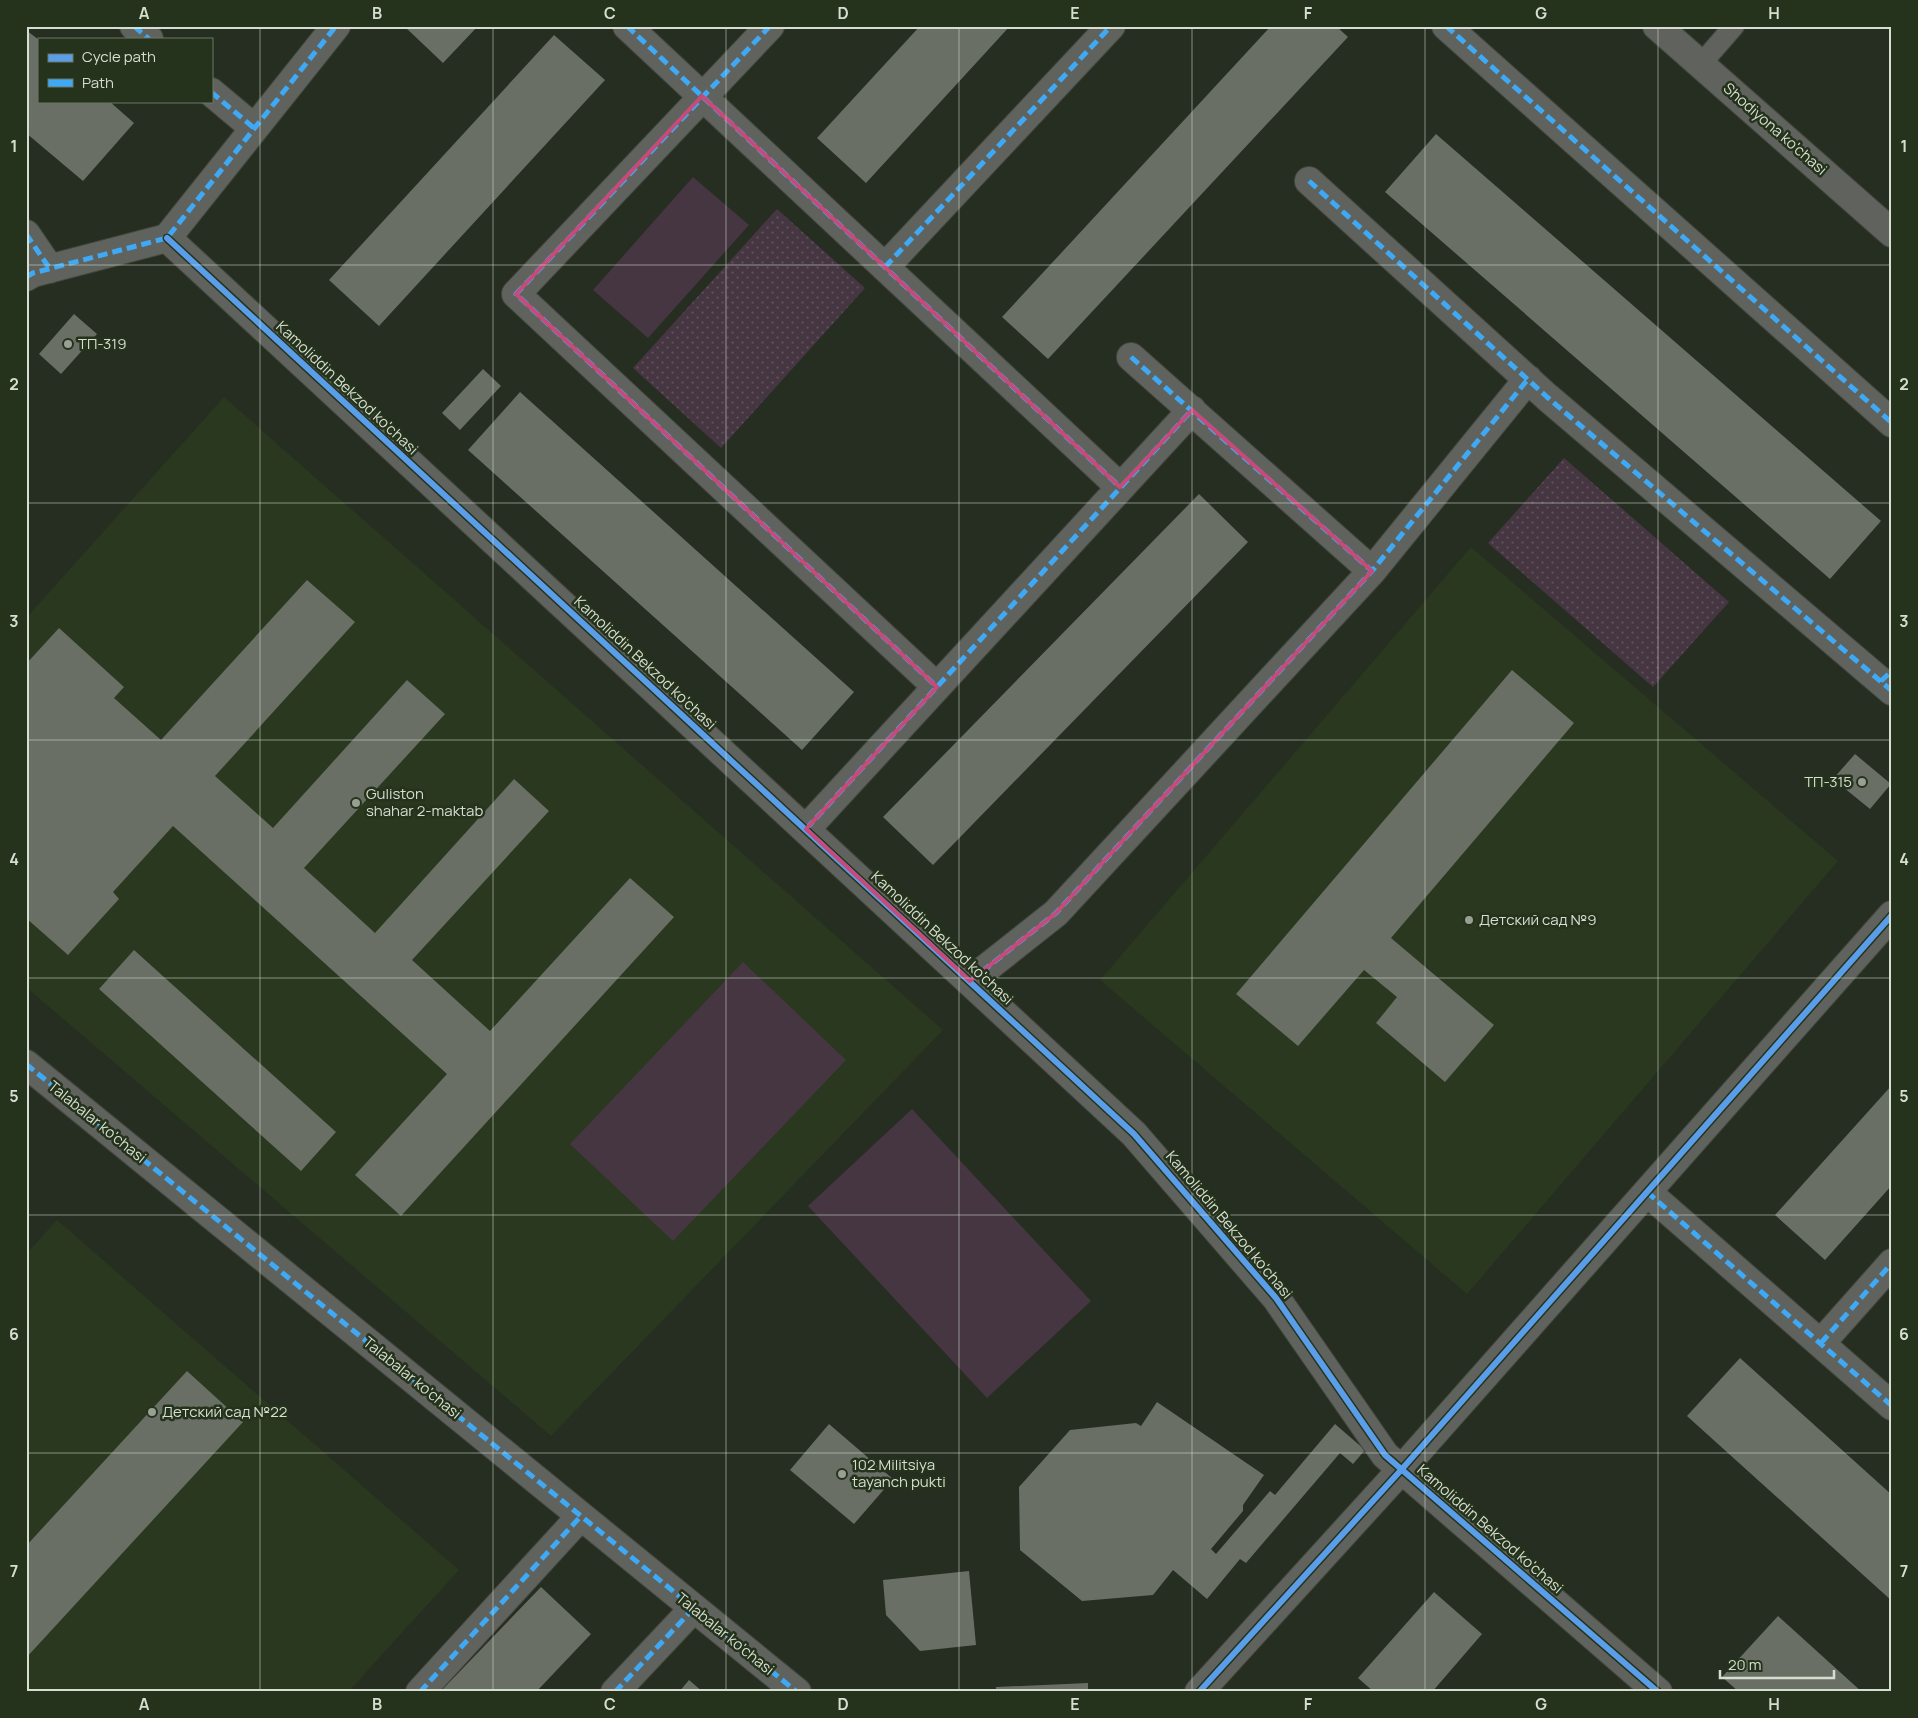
<svg xmlns="http://www.w3.org/2000/svg" width="1918" height="1718" font-family="Manrope,sans-serif">
<defs>
<pattern id="grass-dots" width="8" height="8" patternUnits="userSpaceOnUse" patternTransform="scale(1.25)"><rect width="8" height="8" fill="#463642"/><path d="M2 2h.1M6 6h.1" fill="none" stroke="#60535c" stroke-width="1.8" stroke-linecap="round"/></pattern>
</defs>
<rect width="100%" height="100%" fill="#262d21"/>
<path fill="#2a381f" d="M224 397 943 1030 551 1436 26 987V618Z
M1471 547 1838 861 1467 1294 1100 980Z
M57 1220 459 1570 348 1692H26V1254Z"/>
<path fill="url(#grass-dots)" d="M777 209 865 288 721 448 633 368Z
M1564 458 1729 602 1653 687 1488 543Z"/>
<path fill="#463642" d="M693 177 749 225 648 338 593 290Z
M743 962 846 1060 673 1241 570 1144Z
M912 1109 1091 1301 987 1398 808 1206Z"/>
<path fill="#696f65" d="M404 26H478L443 63Z
M920 26H1010L866 183 817 138Z
M1271 26H1336L1348 37 1048 359 1002 317Z
M26 30 39 40V101H109L134 123 83 181 26 133Z
M554 35 605 80 379 326 329 280Z
M1436 134 1881 521 1830 579 1385 192Z
M74 314 97 334 61 374 39 354Z
M483 369 501 386 460 430 442 413Z
M520 392 854 692 802 750 468 450Z
M1199 494 1248 542 933 865 883 817Z
M307 580 355 622 215 776 273 828 407 680 445 714 304 868 375 933 514 779 549 811 412 960 490 1031 630 878 674 917 401 1216 355 1175 447 1074 173 826 113 892 119 899 68 955 26 918V664L59 628 124 687 114 698 161 740Z
M1512 670 1574 723 1391 938 1494 1025 1445 1082 1376 1023 1397 997 1364 970 1298 1046 1236 994Z
M1855 754 1891 784 1870 809 1833 779Z
M134 950 336 1132 301 1171 99 989Z
M1892 1085V1185L1825 1260 1775 1215Z
M1740 1358 1892 1495V1601L1687 1416Z
M187 1371 243 1422 26 1658V1546Z
M1157 1402 1264 1475 1243 1505V1511L1211 1549 1216 1554 1270 1491 1275 1495 1335 1424 1365 1450 1353 1464 1340 1453 1246 1563 1240 1559 1207 1599 1173 1570 1153 1595 1082 1601 1020 1550 1019 1487 1070 1430 1136 1423 1141 1426Z
M829 1424 893 1479 854 1524 790 1470Z
M969 1571 976 1645 920 1651 886 1615 883 1580Z
M541 1587 591 1634 536 1692H440Z
M1434 1592 1482 1634 1432 1692H1374L1358 1678Z
M1778 1616 1862 1692H1739L1722 1677Z
M689 1680 703 1692H679Z
M1088 1683V1692H996V1687Z"/>
<g fill="none" stroke-linecap="round" stroke-linejoin="round">
<g stroke="#42483e" stroke-width="22">
<path id="lane" d="M1701 64 1734 26"/>
</g>
<g stroke="#42483e" stroke-width="30">
<path id="street" d="M134 26 149 39
M627 26 1120 487
M770 26 516 294 937 687
M1446 26 1892 423
M1657 26 1892 233
M211 92 254 128
M1309 181 1547 397 1892 691
M26 234 50 269
M167 238 1134 1134 1276 1298 1385 1455 1658 1692
M885 267 1111 26
M26 277 33 273 167 238 336 26
M1131 357 1372 571
M806 829 1192 410
M970 981 1056 913 1372 571 1528 379
M26 1064 797 1692
M1647 1192 1892 1406
M1821 1343 1892 1263
M420 1692 581 1516
M615 1692 694 1608
M1199 1692 1402 1469 1892 915"/>
</g>
<use href="#lane" stroke="#60635d" stroke-width="20"/>
<use href="#street" stroke="#60635d" stroke-width="28"/>
<path stroke="#3fa9f5" stroke-width="5" stroke-dasharray="10 5" stroke-linecap="butt" d="M134 26 149 39
M627 26 1120 487
M770 26 516 294 937 687
M1446 26 1892 423
M211 92 254 128
M1309 181 1547 397 1892 691
M26 234 50 269
M885 267 1111 26
M26 277 33 273 167 238 336 26
M1131 357 1372 571
M1881 681 1892 671
M806 829 1192 410
M970 981 1056 913 1372 571 1528 379
M26 1064 797 1692
M1647 1192 1892 1406
M1821 1343 1892 1263
M420 1692 581 1516
M615 1692 694 1608"/>
<g stroke="#25321c" stroke-width="9">
<path id="cycleway" d="M167 238 1134 1134 1276 1298 1385 1455 1658 1692
M1199 1692 1402 1469 1892 915"/>
</g>
<use href="#cycleway" stroke="#5a9eea" stroke-width="6"/>
</g>
<path fill="none" stroke="#c74a78" stroke-width="4" stroke-linejoin="round" d="M702 96 1120 487 1192 410 1372 571 1056 913 970 981 806 829 937 687 516 294Z"/>
<path fill="none" stroke="#d6ded0" stroke-width="1" stroke-opacity="0.55" d="M260 26V1692M493 26V1692M726 26V1692M959 26V1692M1192 26V1692M1425 26V1692M1658 26V1692M26 265H1892M26 503H1892M26 740H1892M26 978H1892M26 1215H1892M26 1453H1892"/>
<g fill="#98a093" stroke="#25321c" stroke-width="2">
<circle cx="68" cy="344" r="5"/>
<circle cx="1862" cy="782" r="5"/>
<circle cx="356" cy="803" r="5"/>
<circle cx="1469" cy="920" r="5"/>
<circle cx="152" cy="1412" r="5"/>
<circle cx="842" cy="1474" r="5"/>
</g>
<g text-anchor="middle" stroke-width="5" stroke-linejoin="round" paint-order="stroke">
<g font-size="15" fill="#d6ded0" stroke="#25321c">
<text transform="translate(1775 129) rotate(41)" y="5">Shodiyona ko'chasi</text>
<text transform="translate(347 388) rotate(43)" y="5">Kamoliddin Bekzod ko'chasi</text>
<text transform="translate(645 663) rotate(43)" y="5">Kamoliddin Bekzod ko'chasi</text>
<text transform="translate(942 938) rotate(43)" y="5">Kamoliddin Bekzod ko'chasi</text>
<text transform="translate(97 1122) rotate(39)" y="5">Talabalar ko'chasi</text>
<text transform="translate(1229 1225) rotate(50)" y="5">Kamoliddin Bekzod ko'chasi</text>
<text transform="translate(412 1378) rotate(39)" y="5">Talabalar ko'chasi</text>
<text transform="translate(1490 1529) rotate(41)" y="5">Kamoliddin Bekzod ko'chasi</text>
<text transform="translate(725 1634) rotate(39)" y="5">Talabalar ko'chasi</text>
</g>
<g font-size="15" fill="#d6ded0" stroke="#25321c" text-anchor="start">
<text x="78" y="349">ТП-319</text>
<text x="1852" y="787" text-anchor="end">ТП-315</text>
<text x="366" y="799">Guliston<tspan x="366" dy="17">shahar 2-maktab</tspan></text>
<text x="1479" y="925">Детский сад №9</text>
<text x="162" y="1417">Детский сад №22</text>
<text x="852" y="1470">102 Militsiya<tspan x="852" dy="17">tayanch pukti</tspan></text>
</g>
</g>
<rect width="1918" height="1718" fill="none" stroke="#25321c" stroke-width="55"/>
<rect x="38" y="38" width="175" height="65" fill="#25321c" stroke="#6c7764"/>
<rect x="48" y="54" width="25" height="8" fill="#5a9eea" stroke="#6c7764"/>
<text x="82" y="62" font-size="15" fill="#d6ded0">Cycle path</text>
<rect x="48" y="79" width="25" height="8" fill="#3fa9f5" stroke="#6c7764"/>
<text x="82" y="88" font-size="15" fill="#d6ded0">Path</text>
<path d="M1720 1670v8h114v-8" fill="none" stroke="#d6ded0" stroke-width="2.5"/>
<text x="1728" y="1670" font-size="15" fill="#d6ded0" stroke="#25321c" stroke-width="4" paint-order="stroke">20 m</text>
<rect x="28" y="28" width="1862" height="1662" fill="none" stroke="#d6ded0" stroke-width="2"/>
<g font-size="16" text-anchor="middle" font-weight="bold" fill="#d6ded0">
<text x="144" y="19">A</text>
<text x="377" y="19">B</text>
<text x="610" y="19">C</text>
<text x="843" y="19">D</text>
<text x="1075" y="19">E</text>
<text x="1308" y="19">F</text>
<text x="1541" y="19">G</text>
<text x="1774" y="19">H</text>
<text x="14" y="152">1</text>
<text x="1904" y="152">1</text>
<text x="14" y="390">2</text>
<text x="1904" y="390">2</text>
<text x="14" y="627">3</text>
<text x="1904" y="627">3</text>
<text x="14" y="865">4</text>
<text x="1904" y="865">4</text>
<text x="14" y="1102">5</text>
<text x="1904" y="1102">5</text>
<text x="14" y="1340">6</text>
<text x="1904" y="1340">6</text>
<text x="14" y="1577">7</text>
<text x="1904" y="1577">7</text>
<text x="144" y="1710">A</text>
<text x="377" y="1710">B</text>
<text x="610" y="1710">C</text>
<text x="843" y="1710">D</text>
<text x="1075" y="1710">E</text>
<text x="1308" y="1710">F</text>
<text x="1541" y="1710">G</text>
<text x="1774" y="1710">H</text>
</g>
</svg>
